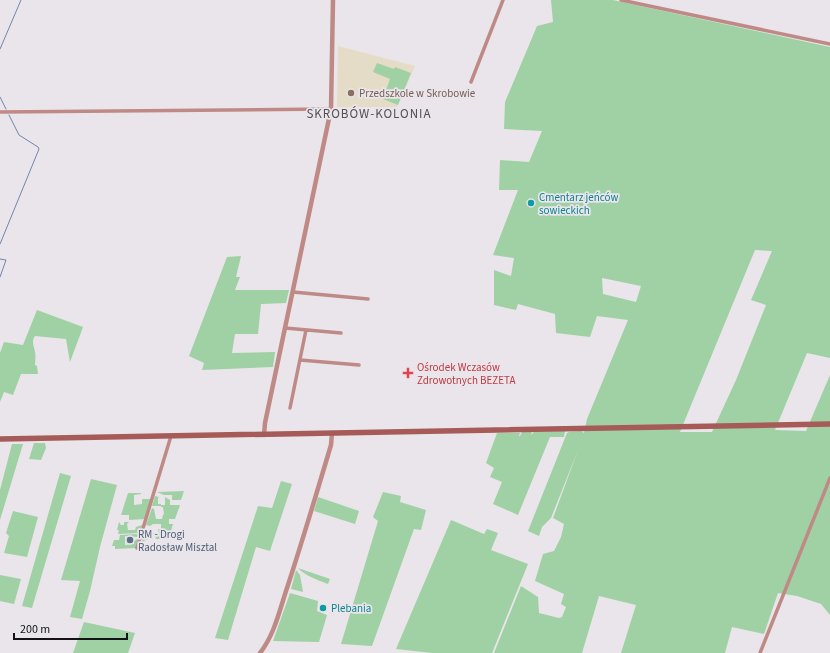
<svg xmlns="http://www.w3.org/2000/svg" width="830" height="653" font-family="'Source Sans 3',sans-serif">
<rect width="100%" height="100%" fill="#e9e5ea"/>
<path fill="#e5dcc7" d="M338 46 415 66 397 107H337Z"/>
<path fill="#a0d1a4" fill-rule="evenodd" d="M551 0H613L830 47V358L807 353 775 430 806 431 830 375V615L821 604 797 596 778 593 764 634 732 627 725 653H621L636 605 599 596 582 653H494L521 586 538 597 539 613 559 618 562 617 566 607 561 604 564 594 535 581 543 554 554 551 561 537 564 524 553 518 578 450 551 518 542 527 539 536 528 531 567 433 569 432 581 431 584 433 587 419 628 320 597 316 590 337 556 333 555 314 518 304 516 310 494 305V270L511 276 514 258 493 255 518 190H499L500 160 529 162 542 131 504 129 505 102 537 26 553 22ZM755 250 772 251 751 300 766 305 736 380 712 432H680ZM602 278 641 286 636 302 603 294Z
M377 63 394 69 395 67 411 73 398 105 383 99 390 79 373 72Z
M241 256 236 277H240L235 290H289L286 303 261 304 258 334H235L232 353 275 352 273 367 202 370 204 363 189 356 227 257Z
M37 310 83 327 70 362 66 339 35 336C31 342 34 345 35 352 36 356 35 361 35 365L37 366 38 374H21L13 395 4 392 0 402V353L4 342 23 345Z
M565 431 564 437H550L518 515 493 504 502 482 490 477 494 468 486 463 497 433H520L519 436H520L522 432H532L531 435 534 432Z
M34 443H45L46 448 41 460 29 459Z
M12 444H23L0 520V490Z
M60 473 71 476 32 608 22 606Z
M91 479 117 485 100 547 90 591 82 619 70 617 80 581 61 580Z
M281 481 292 484 270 551 256 547 228 640 215 638 258 506 272 508Z
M184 491 181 500H172V495H164L157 492Z
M383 492 401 496 400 502 426 510 421 530 414 529 372 646 341 644 378 521 373 517Z
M128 493H141V494L134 495V505L142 504V499H151L145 519 129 520V515H121Z
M155 496 159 497 158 498V504H161V505H165V497L170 500V505H180L175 519H169V524H173L169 538H166V539H156L155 535 148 536V539L142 542 145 529H148L152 533H159L158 529H161V524H153L150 526 146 525 152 508 154 509 156 519H162L163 515 164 514 163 507H161V506H152Z
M318 497 359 511 355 524 314 511Z
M13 511 38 517 27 557 4 553 9 536 6 533Z
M451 520 484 534 487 529 498 533 491 550 528 564 492 653H432L396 649Z
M119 522 121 525H124V522H129L127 524 128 530H135L136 527 142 525 140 533 118 534 119 530H117Z
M139 534 138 537 125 536V545L134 544V541L137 539 138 541 136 548 115 549V546H112L114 540H119L120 535Z
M298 568 330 579 328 584C318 580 305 576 298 568Z
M296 570 300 575 303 592 291 589Z
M0 575 21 579 14 604 0 601Z
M290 593 318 601 317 611 327 615 319 642 273 641Z
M84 622 135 633 128 653H73Z"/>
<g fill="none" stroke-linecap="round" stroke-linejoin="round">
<path stroke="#7285ac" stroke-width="1" d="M0 49 21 0
M0 97 6 109
M0 244 39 149 38 147 19 135 9 115
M0 259 6 260 0 277"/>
<path stroke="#bf8a86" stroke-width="3.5" d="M621 0 830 44
M471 82 503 0
M0 112 331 109
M293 292 368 299
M285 328 341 333
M300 360 359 365
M290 408 306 330
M137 548 171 436
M760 653 830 478"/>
<path stroke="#bf8a86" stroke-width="4.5" d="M264 435 265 423 331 109 333 0
M260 653C275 634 280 608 288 585 303 539 317 492 331 445L332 433"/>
<path stroke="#a65b58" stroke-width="5.5" d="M0 439 830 424"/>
</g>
<circle fill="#8d6e63" stroke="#e9e5ea" stroke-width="1.5" cx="351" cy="93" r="4"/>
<g fill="#0f9aa8" stroke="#e9e5ea" stroke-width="1.5">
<circle cx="531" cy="203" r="4"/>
<circle cx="323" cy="608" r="4"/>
</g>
<path fill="#e0444e" stroke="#e9e5ea" stroke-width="1.5" d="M406 367h4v4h4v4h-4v4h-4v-4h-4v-4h4z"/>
<circle fill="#5c6f8a" stroke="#e9e5ea" stroke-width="1.5" cx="130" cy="540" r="4"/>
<g text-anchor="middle" stroke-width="3.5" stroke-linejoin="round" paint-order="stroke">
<g font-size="11" fill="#785e54" stroke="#e9e5ea" text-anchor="start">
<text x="359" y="97">Przedszkole w Skrobowie</text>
</g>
<g font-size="11" fill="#0d838f" stroke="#e9e5ea" text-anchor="start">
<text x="539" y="201">Cmentarz jeńców<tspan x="539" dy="13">sowieckich</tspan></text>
<text x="331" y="612">Plebania</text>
</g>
<g font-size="11" fill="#be3a42" stroke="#e9e5ea" text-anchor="start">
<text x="417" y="371">Ośrodek Wczasów<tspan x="417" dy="13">Zdrowotnych BEZETA</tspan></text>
</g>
<g font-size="11" fill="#4e5e75" stroke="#e9e5ea" text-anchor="start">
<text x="138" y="538">RM - Drogi<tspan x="138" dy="13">Radosław Misztal</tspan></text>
</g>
<g font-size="13" letter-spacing="1" fill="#545155" stroke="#e9e5ea">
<text x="369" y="118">SKROBÓW-KOLONIA</text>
</g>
</g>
<path d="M14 633v6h113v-6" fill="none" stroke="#131214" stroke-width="2"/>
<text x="20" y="633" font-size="12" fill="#131214" stroke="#e9e5ea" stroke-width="3" paint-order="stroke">200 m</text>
</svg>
